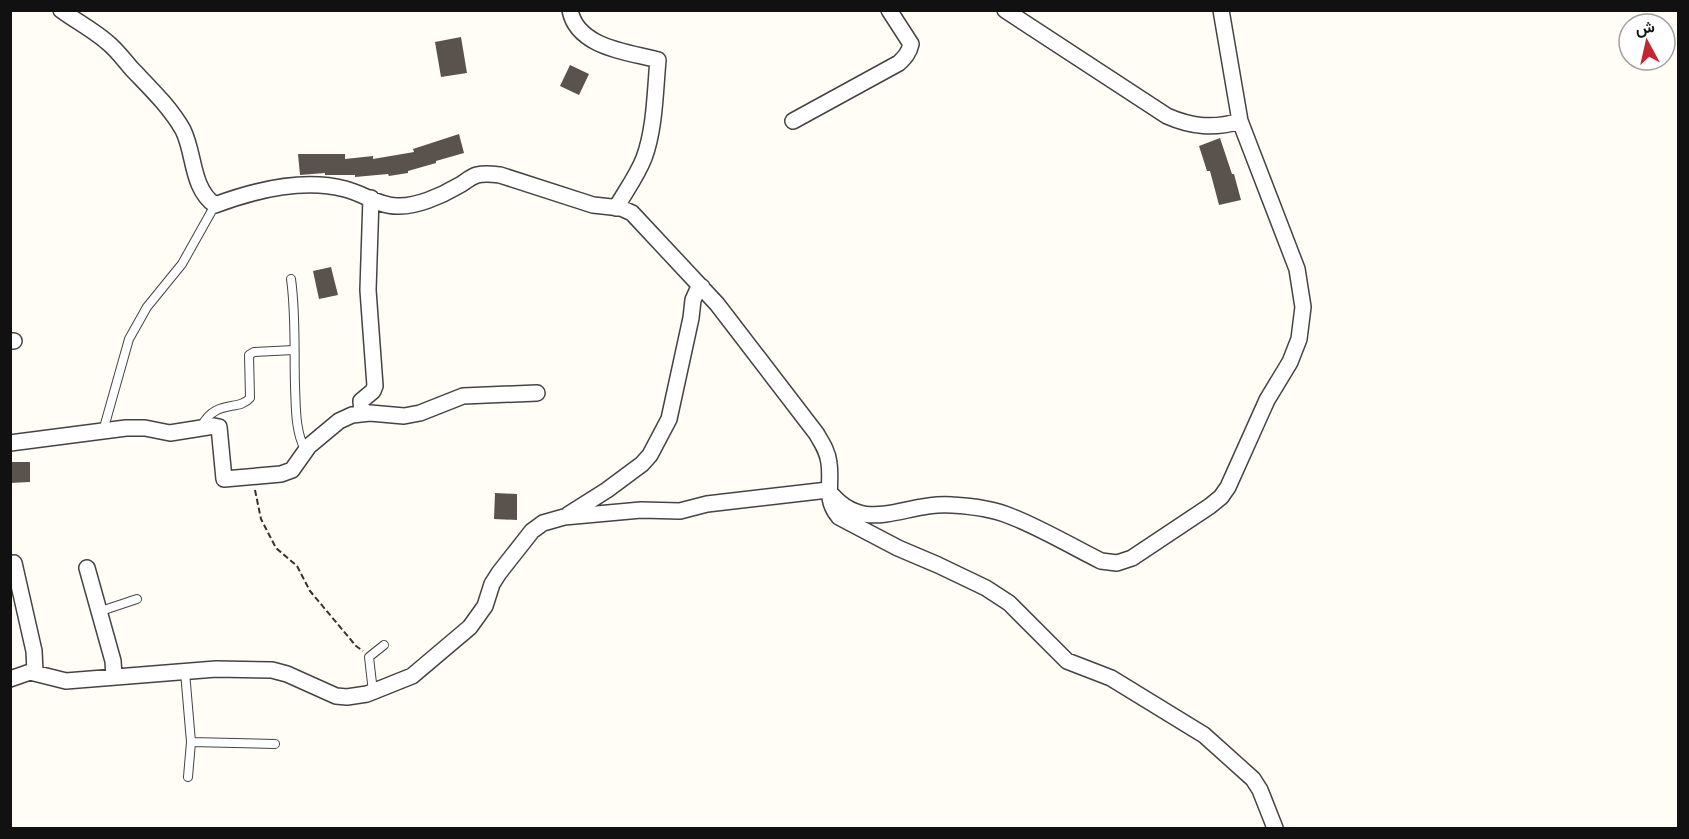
<svg xmlns="http://www.w3.org/2000/svg" width="1689" height="839" font-family="'IBM Plex Serif',Vazirmatn,serif">
<rect width="100%" height="100%" fill="#fffdf5"/>
<path fill="#5a524d" d="M461 37 467 73 441 77 435 42Z
M570 65 589 74 579 95 560 86Z
M459 134 464 153 436 161V163L408 171V173L389 176 388 174 355 177V175H325V173L300 175 298 154H345V159L373 156V159L414 152 413 149Z
M1220 138 1232 174H1234L1241 200 1219 205 1210 171H1207L1199 146Z
M331 267 338 295 319 299 313 271Z
M10 462H30V482L10 483Z
M495 493 517 494V520L494 519Z"/>
<g fill="none" stroke-linecap="round" stroke-linejoin="round">
<g stroke="#444" stroke-width="10">
<path id="lane" d="M291 279C296 314 294 351 295 386 296 408 295 430 305 450
M201 427C216 398 238 412 250 398L249 355 254 352 294 350
M103 431 129 339 147 307 182 264 215 205
M98 612 137 599
M185 672 191 742 188 777
M373 692 369 657 384 645
M191 742 275 744"/>
</g>
<g stroke="#444" stroke-width="18">
<path id="street" d="M61 10C76 21 93 30 107 42 117 50 124 60 132 69 150 88 170 107 183 130 195 154 191 188 215 205 255 190 302 178 345 189 362 193 379 206 397 206 416 207 441 196 458 186 464 183 470 177 477 175 485 173 492 174 500 175L593 205 621 208 632 213 717 304 816 433C822 443 828 452 829 463 832 483 824 500 839 517L898 548 938 565 986 588 1009 603 1067 661 1111 678 1204 735 1253 779 1260 790 1275 828
M570 10C577 48 629 52 658 60 655 92 655 128 644 158 637 176 625 192 616 208
M1005 10 1167 116C1192 127 1214 129 1240 121
M793 121 899 63C905 57 909 53 911 44L889 10
M10 341H14
M362 413 361 401 373 391 375 386 368 290 371 198
M10 443 126 428H145L170 433 214 426 219 427 224 479 281 474 292 470 309 446 339 421 352 415 370 413 404 416 420 413 463 396 537 393
M569 514 607 490 642 464 650 455 669 419 691 318 693 300 697 291 702 287
M14 563 34 651 35 672
M87 568 113 661 114 677
M10 679 30 672 66 681 216 669 272 670 287 674 336 696 347 697 367 694 412 676 470 627 485 606 492 584 499 573 532 531 543 523 564 517 641 510 680 511 707 504 828 490C864 538 905 501 952 505 970 506 993 509 1010 516 1041 528 1071 546 1101 561L1117 563 1132 558 1210 506 1221 497 1228 487 1267 400 1290 362 1299 339 1303 307 1297 269 1240 121 1221 10"/>
</g>
<path stroke="#333" stroke-width="2" stroke-dasharray="6 3" stroke-linecap="butt" d="M255 490 261 519 276 548 297 566 310 591 356 646 363 651"/>
<use href="#lane" stroke="#fff" stroke-width="8"/>
<use href="#street" stroke="#fff" stroke-width="15"/>
</g>
<rect width="1689" height="839" fill="none" stroke="#111111" stroke-width="24"/>
<g transform="translate(1647 42) rotate(352)"><circle r="28" fill="#ffffff" stroke="#a0a0a0" stroke-width="1.5"/>
<path d="M0-4.5L10 22L0 15L-10 22Z" fill="#c4262e"/>
<text y="-9" font-size="16" font-weight="bold" text-anchor="middle" fill="#111111">ش</text>
</g>
</svg>
